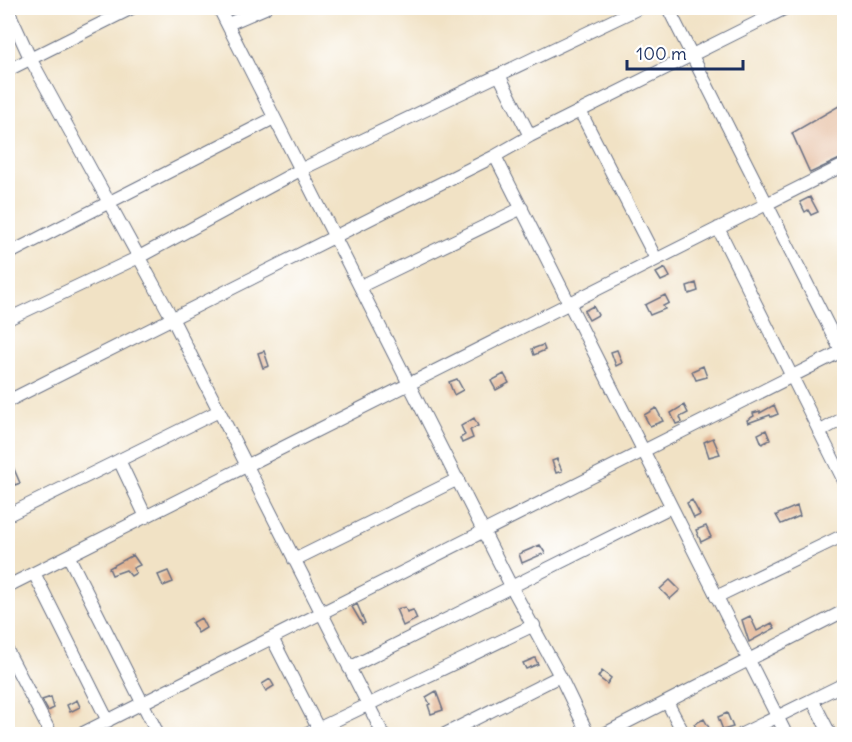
<svg xmlns="http://www.w3.org/2000/svg" width="852" height="742" font-family="Delius,sans-serif">
<rect width="100%" height="100%" fill="#fff"/>
<filter id="ink" filterUnits="userSpaceOnUse"><feTurbulence type="fractalNoise" baseFrequency=".0167" numOctaves="2"/><feDisplacementMap in="SourceGraphic" scale="12" xChannelSelector="R" yChannelSelector="G"/><feConvolveMatrix kernelMatrix="1 2 1 2 8 2 1 2 1" color-interpolation-filters="sRGB"/></filter>
<filter id="wash" filterUnits="userSpaceOnUse"><feTurbulence type="fractalNoise" baseFrequency=".008" numOctaves="4" result="noise"/><feDisplacementMap in="SourceGraphic" scale="24" xChannelSelector="R" yChannelSelector="G"/><feGaussianBlur stdDeviation="1.35" result="paint"/><feColorMatrix in="noise" values="0 0 0 0 0 0 0 0 0 0 0 0 0 0 0 0 0 1.4 0 .05"/><feComposite in="paint" operator="in"/></filter>
<g filter="url(#wash)">
<rect width="100%" height="100%" fill="#f1e2c5"/>
<g id="blocks">
<path fill="#e2b492" d="M844 103V157L810 173 792 133Z
M810 197 818 212 811 215 808 210 805 212 800 202Z
M665 268 670 277 661 281 656 273Z
M696 283 698 291 689 294 687 286Z
M665 295 669 303 663 306 665 309 650 315 645 305Z
M593 306 598 315 589 320 584 311Z
M543 345 545 350 534 355 532 349Z
M617 350 622 363 616 366 611 352Z
M264 351 269 366 263 368 258 353Z
M703 366 707 377 696 380 692 371Z
M504 374 509 383 496 390 491 381Z
M457 379 463 390 454 395 449 382Z
M684 405 688 413 680 417 682 422 676 424 671 413Z
M774 405 778 414 771 417 770 415 748 423 747 420 754 416 753 413 760 411V413Z
M656 408 663 421 650 426 644 415Z
M474 418 478 426 470 430 473 438 462 443 460 438 465 435 461 426Z
M766 430 770 440 762 444 758 434Z
M713 438 720 454 709 457 704 442Z
M8 455 20 483 15 485 9 471 8 472Z
M557 459 562 471 556 473 552 461Z
M692 500 700 515 694 518 687 503Z
M797 506 800 516 781 524 776 515Z
M706 526 711 537 701 542 696 530Z
M540 545 545 553 522 563 519 554Z
M133 555 140 565 133 568 136 573 131 576 126 570 112 575 109 568Z
M168 571 173 582 163 586 158 575Z
M670 580 680 590 670 599 660 589Z
M357 604 365 623 362 624 352 607Z
M405 607 407 612 413 610 417 619 403 626 396 609Z
M750 616 757 631 772 623 775 628 749 642 742 620Z
M201 618 206 628 198 633 192 623Z
M535 658 538 664 526 669 523 663Z
M602 671 611 678 607 684 598 677Z
M270 679 274 686 266 691 262 684Z
M436 691 443 710 431 714 428 705 430 704 426 697Z
M51 697 54 708 48 711 42 700Z
M77 700 80 707 70 712 67 705Z
M727 713 733 727 723 730 718 717Z
M704 719 712 733 700 735 694 724Z"/>
</g>
</g>
<g filter="url(#ink)">
<use href="#blocks" fill-opacity="0" stroke="#666e82" stroke-width="1.5"/>
<g fill="none" stroke-linecap="round" stroke-linejoin="round">
<g stroke="#666e82" stroke-width="14">
<path id="minor" d="M219 8 511 586 560 676 588 734
M668 8 844 357
M8 10 30 58 172 318 383 734
M228 24 265 8
M8 70 132 8
M499 75 530 136
M581 113 656 259
M495 156 786 734
M718 228 844 481
M8 254 274 118
M361 286 522 208
M8 319 139 257 302 169 639 8
M8 401 495 156 530 136 786 8
M819 432 844 418
M119 460 146 517
M8 515 219 411
M69 557 158 734
M294 560 458 479
M34 573 108 721
M8 586 844 165
M716 597 844 535
M272 638 321 734
M8 652 51 734
M349 668 671 507
M813 701 830 734
M667 702 684 734
M81 734 844 350
M307 734 534 625
M445 734 560 676
M604 734 844 611
M742 734 844 684"/>
</g>
<use href="#minor" stroke="#fff" stroke-width="12"/>
</g>
</g>
<rect width="852" height="742" fill="none" stroke="#fff" stroke-width="30"/>
<path d="M627 60v9h116v-9" fill="none" stroke="#1b2f5e" stroke-width="3"/>
<text x="636" y="60" font-size="18" fill="#1b2f5e" stroke="#ffffff" stroke-width="4.5" paint-order="stroke">100 m</text>
</svg>
